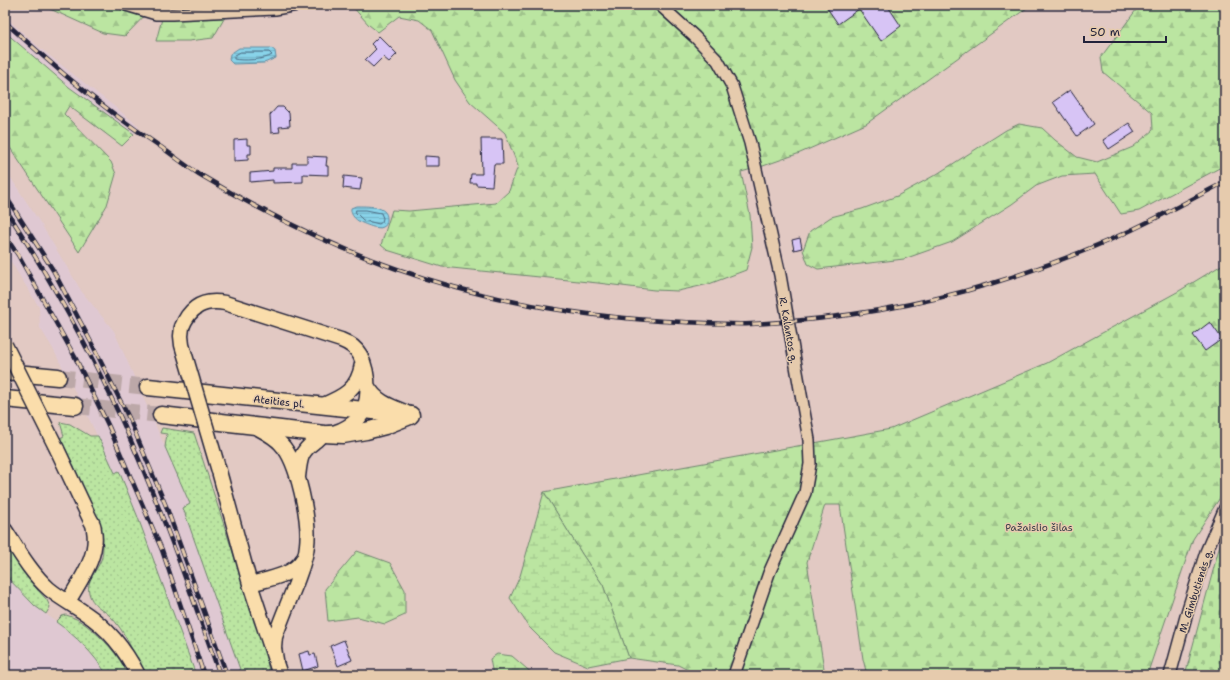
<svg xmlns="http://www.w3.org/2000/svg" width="1230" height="680" font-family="'Shantell Sans',sans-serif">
<defs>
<pattern id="grass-dots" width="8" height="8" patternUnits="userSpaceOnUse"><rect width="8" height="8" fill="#bbe5a1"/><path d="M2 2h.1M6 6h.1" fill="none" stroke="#a0c48c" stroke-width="1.8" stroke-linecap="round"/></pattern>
<pattern id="forest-firs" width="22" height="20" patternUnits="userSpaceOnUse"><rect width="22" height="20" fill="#bbe5a1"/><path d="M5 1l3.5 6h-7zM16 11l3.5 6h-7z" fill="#a0c48c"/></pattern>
<pattern id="wetland-marsh" width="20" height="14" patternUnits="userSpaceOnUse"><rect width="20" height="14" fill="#bbe5a1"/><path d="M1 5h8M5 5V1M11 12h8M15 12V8" fill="none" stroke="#a0c48c"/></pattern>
<pattern id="cemetery-stones" width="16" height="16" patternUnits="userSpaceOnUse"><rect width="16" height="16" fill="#bbe5a1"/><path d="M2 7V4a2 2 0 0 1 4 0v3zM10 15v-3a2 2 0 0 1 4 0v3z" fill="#a0c48c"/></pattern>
<pattern id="water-rules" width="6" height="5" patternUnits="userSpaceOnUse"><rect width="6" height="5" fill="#88d3e9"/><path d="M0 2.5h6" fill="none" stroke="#75b5c9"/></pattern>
</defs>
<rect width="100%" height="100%" fill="#e2c9c3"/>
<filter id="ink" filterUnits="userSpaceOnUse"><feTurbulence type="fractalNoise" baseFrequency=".025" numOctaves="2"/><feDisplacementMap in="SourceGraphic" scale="8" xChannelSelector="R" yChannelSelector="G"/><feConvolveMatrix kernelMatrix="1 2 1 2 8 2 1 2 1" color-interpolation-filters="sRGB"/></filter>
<g filter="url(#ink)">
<path fill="#dfc8d2" d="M5 17 40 48 139 126 134 134 69 87 5 32Z
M5 169 41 224 82 292 114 331 190 504 183 508 242 675H196L137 515 118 472 115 473 91 423 52 347 40 328 39 307 5 252Z
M5 575 35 606 73 634 99 663 107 675H5Z"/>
<path fill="url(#grass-dots)" stroke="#6e846e" d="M60 422 70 424 90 436H98L115 473 119 471 137 515 196 675H144C134 655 126 631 109 615 101 608 92 605 89 593 86 580 97 571 101 560 103 556 103 549 103 545 104 527 92 507 85 491 77 473 69 455 60 438L64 436Z
M162 428 194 433 263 645 270 675H242L183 508 190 504 165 447 167 434 160 433Z
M5 545 35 587 47 600 50 607 46 614 35 606 5 575Z
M66 615C74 617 80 621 86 625 104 639 118 654 128 675H107C94 654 76 636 56 622L62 616Z"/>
<path fill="url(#forest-firs)" stroke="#6e846e" d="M45 5H232L213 38 189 41H156L163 15 151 9 125 36 103 33 50 9Z
M351 5H1031L866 124 800 153 763 166 741 172 750 215 752 247 746 270 709 284 678 291 654 290 598 283 442 267 387 250 381 245 392 210 409 211 496 203 509 191 518 166 505 133 470 102 455 80 432 30 419 20 399 16 378 32 369 25Z
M1141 5H1225V165L1139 211 1121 214 1095 174 1062 176 1036 186 1012 204 952 242 904 259 818 269 808 264 803 250 810 231 831 217 862 209 897 196 937 174 1006 130 1019 124 1042 128 1055 140 1077 157 1097 162 1133 147 1153 130 1152 113 1103 72 1101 57 1139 6Z
M5 32 69 87 134 134 122 146 69 106 64 114 111 162 116 174 107 205 79 252 5 140Z
M1225 263V490L1193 539 1147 675H867L863 659 840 505H825L807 562 825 675H698L678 665 629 658 603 585 582 554 544 492 891 429 1047 363 1179 291Z
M357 551 390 563 405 590V615L385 624 358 617 328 621 325 589Z"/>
<path fill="url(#wetland-marsh)" stroke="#6e846e" d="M544 492 582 554 603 585 629 658 588 666 554 652 529 627 510 598 520 576Z
M497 654 512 656 534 675H493L490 659Z"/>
<path fill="url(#cemetery-stones)" stroke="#6e846e" d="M1225 526V675H1185Z"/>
<path fill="url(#water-rules)" stroke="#5f8ca3" d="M239 48H271L275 51 276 58 264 63 233 64 229 60 230 54Z
M356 206C366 206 388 205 387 219 387 223 386 226 383 227 380 229 376 227 373 227 364 224 350 220 351 208Z"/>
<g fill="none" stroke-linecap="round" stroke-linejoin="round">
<path stroke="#4b6981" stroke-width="1" d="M241 52H269L272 55C265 60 242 61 234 59V56Z
M356 210H366L381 213 383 218 382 222 379 224 363 220 356 213Z"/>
</g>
<path fill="#d7c4f5" stroke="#22223b" d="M825 5H887L901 26 881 41 859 9 838 24Z
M379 36 397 54 389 62 383 57 373 67 365 60 376 49 371 44Z
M1070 90 1094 124 1077 136 1053 102Z
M277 107H283L289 113 290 126 279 127 280 132 271 133 270 115Z
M1129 123 1135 132 1109 149 1103 140Z
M247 139V145H251V154H248V160L234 161V140Z
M481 139H502L503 164H494L492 186 476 185V183H470L471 174H482Z
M307 156 327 157 326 166H328V175L303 174V182L273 183V180L250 182V173L273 171V168H292V163H307Z
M425 156 439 157V166H425Z
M344 176 362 178 360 190 343 188Z
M800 238 802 248 794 250 792 240Z
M1210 322 1222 339 1205 351 1193 335Z
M344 640 352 660 338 666 330 646Z
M309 651 310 655 315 654 318 666 303 671 299 654Z"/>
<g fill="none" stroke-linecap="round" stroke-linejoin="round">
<path stroke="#bca8a8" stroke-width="16" stroke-dasharray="16 8" stroke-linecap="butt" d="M58 377 148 387
M75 406 161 415"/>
<g stroke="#22223b" stroke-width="14">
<path id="minor" d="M126 5 156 14H172L275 9 297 5
M660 5 695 37 718 61 732 86 750 143 780 275 809 440 810 464 805 493 769 573 734 675
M1170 675 1188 609 1206 552 1225 508"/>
</g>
<g stroke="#22223b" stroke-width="17">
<path id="major" d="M182 327C190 307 204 299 225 303L341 340C349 343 356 348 360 355 369 373 372 405 357 420 351 425 343 430 336 432 332 433 327 433 323 434 320 436 317 440 314 442 300 452 300 460 298 477
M367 385C375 401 389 406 405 412
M321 406C343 397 358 390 362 364
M256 427C265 432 274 436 281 444 298 461 310 521 307 545 306 559 300 572 295 586 288 603 281 620 275 637L274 648 276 660
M57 449 90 519C92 522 94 526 94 530 99 556 80 580 68 602
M219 471 250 584 280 675
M5 530C18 550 31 573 49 589 60 598 73 605 85 613 109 629 125 649 138 675
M250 584C268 579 293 576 303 559"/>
</g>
<g stroke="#22223b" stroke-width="19">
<path id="highway" d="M5 372 58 377
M148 387 411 415
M5 399 75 406
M161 415 324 434 343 435 366 431 385 426 410 416"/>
</g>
<use href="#minor" stroke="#e6cbad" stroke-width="11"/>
<use href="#major" stroke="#faddab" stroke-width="14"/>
<use href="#highway" stroke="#faddab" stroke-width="16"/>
<g stroke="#22223b" stroke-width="4.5">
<path id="rail" d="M5 22C25 40 45 58 65 75 96 101 128 125 161 147 174 156 186 166 199 174 262 212 328 245 397 269 489 302 587 318 684 322 706 323 729 325 751 324 833 320 915 307 993 283 1048 266 1103 245 1154 219 1178 207 1201 194 1225 182
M5 195 53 270 91 342 129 418 166 506 227 675
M5 208C49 277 90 349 123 423 160 505 190 590 220 675
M5 236 18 255 75 357 109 427 162 550 204 675"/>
</g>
<use href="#rail" stroke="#e6cbad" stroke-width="3" stroke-dasharray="9" stroke-linecap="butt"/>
<g stroke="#22223b" stroke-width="17" stroke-linecap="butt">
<path id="major-bridge" d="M182 327 181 336 182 345 219 471
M5 345 57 449"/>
</g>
<use href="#major-bridge" stroke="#faddab" stroke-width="14"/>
</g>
</g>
<g text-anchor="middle" stroke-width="3" stroke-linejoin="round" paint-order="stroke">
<g font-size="10" fill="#22223b" stroke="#e6cbad">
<text transform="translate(789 330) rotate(80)" y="4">R. Kalantos g.</text>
<text transform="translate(279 401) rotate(6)" y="4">Ateities pl.</text>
<text transform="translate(1195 591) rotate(-72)" y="4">M. Gimbutienės g.</text>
</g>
<g font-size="10" fill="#393f4a" stroke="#e6cbad">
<text x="1039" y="531">Pažaislio šilas</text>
</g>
</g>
<rect width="1230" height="680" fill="none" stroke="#e6cbad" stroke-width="20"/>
<rect x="10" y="10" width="1210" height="660" fill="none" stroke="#22223b" stroke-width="1.5" filter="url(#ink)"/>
<path d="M1084 36v6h82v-6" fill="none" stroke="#22223b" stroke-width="2"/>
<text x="1090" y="36" font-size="12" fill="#22223b" stroke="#e6cbad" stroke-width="3" paint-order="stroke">50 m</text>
</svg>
